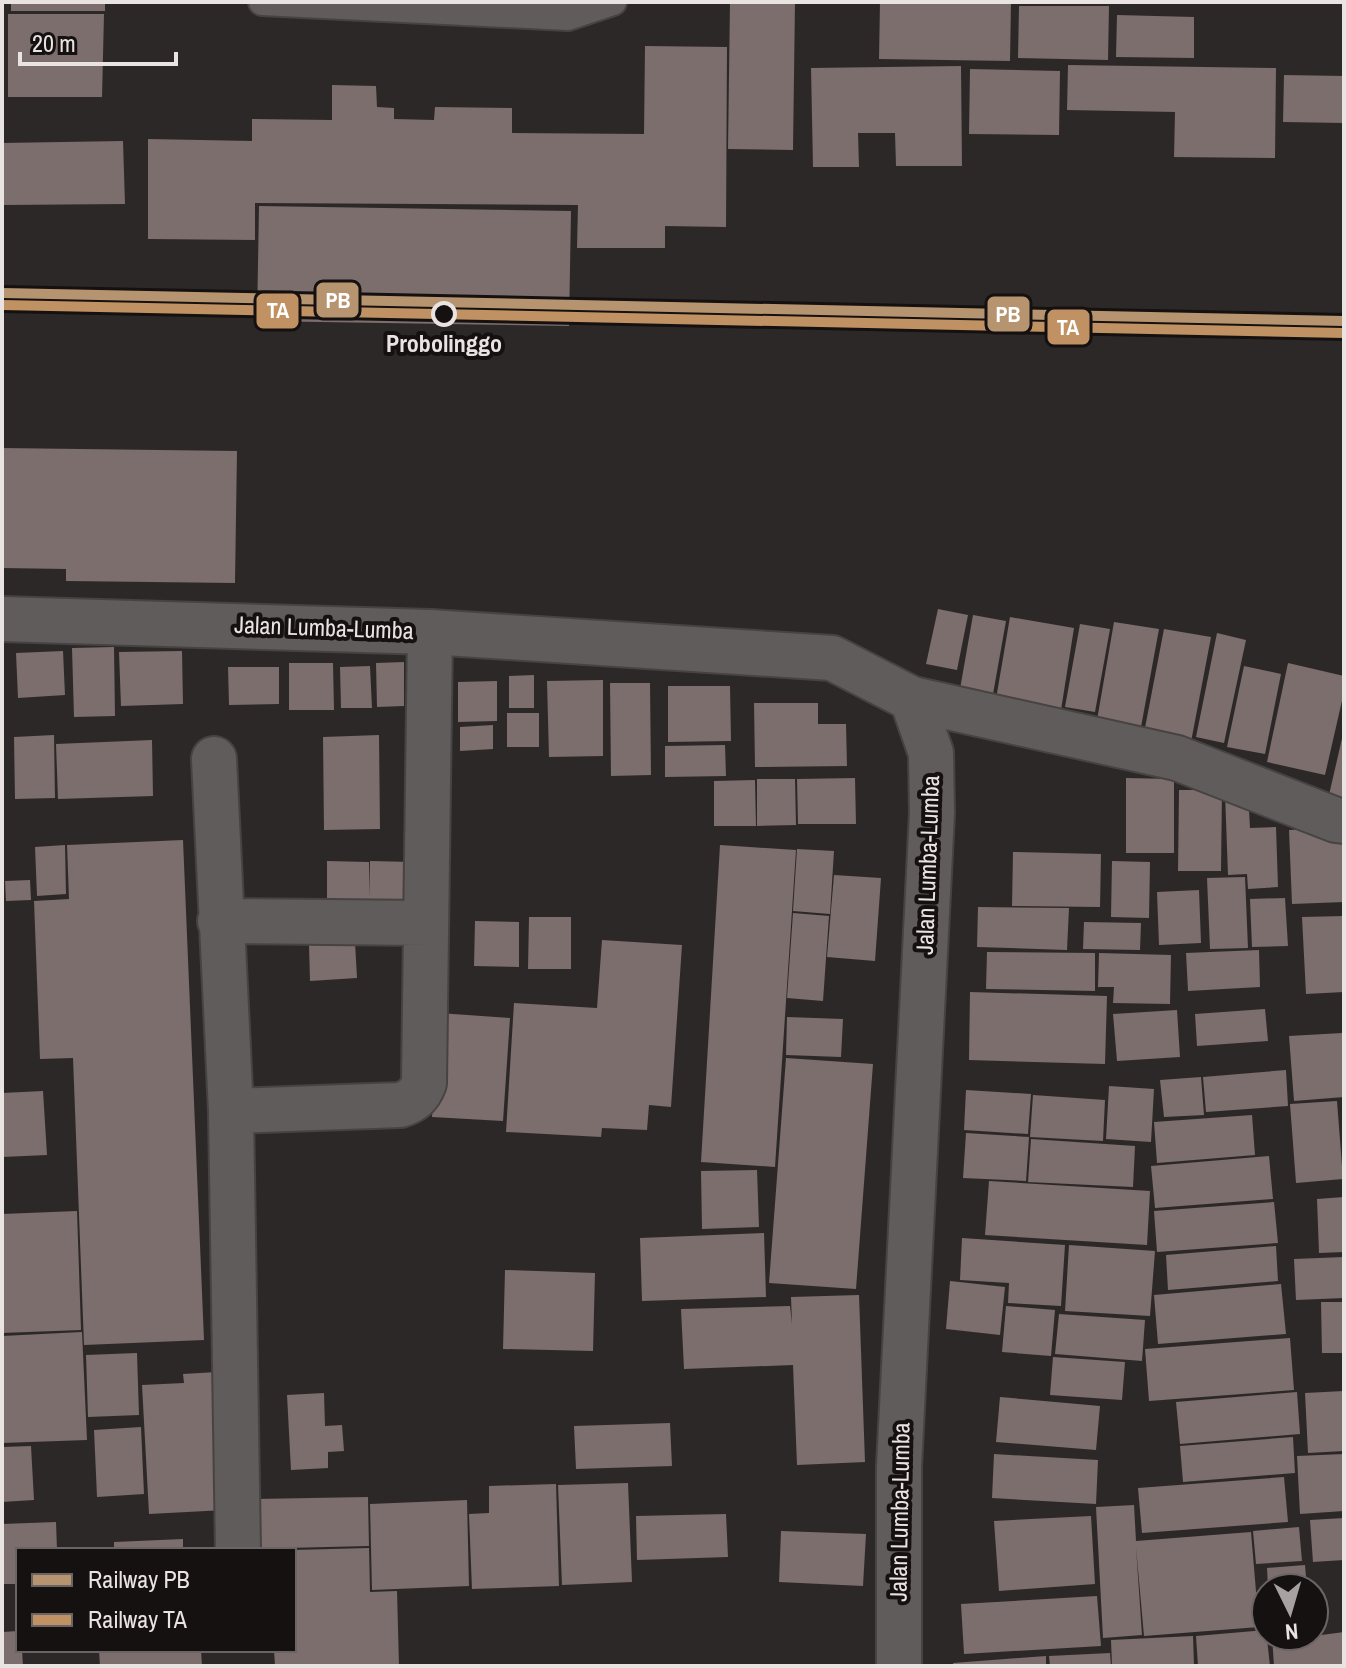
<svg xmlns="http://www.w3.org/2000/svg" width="1346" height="1668" font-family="'Archivo Narrow',sans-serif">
<rect width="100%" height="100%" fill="#2d2828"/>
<path fill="#7b6e6c" d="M11 2H105V11H11Z
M730 2H795L793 150 728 149Z
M880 2H1011L1010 61 879 59Z
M1019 6H1109L1108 60 1018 58Z
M8 14H104L102 97H8Z
M1117 15 1194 17V58L1116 57Z
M645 46 727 47 726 227 665 226V248H577L578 205 255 203V240L148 239V139L252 141V119L332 120V85L376 86 377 107 394 108V119L434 120 435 107 512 108V133L644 134Z
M1068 65 1276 68 1275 158 1174 157 1175 112 1067 110Z
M961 66 962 166H896L895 133H858L859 167H813L811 68Z
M970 69 1060 71 1059 135 969 134Z
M1284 75 1344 76V123L1283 122Z
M123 141 125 204 4 205 2 143Z
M259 206 571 211 569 326 257 321Z
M2 448 237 451 235 583 66 581V569L2 568Z
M938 609 968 615 957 670 926 664Z
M973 615 1006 621 993 694 960 689Z
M1010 617 1074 628 1061 710 996 699Z
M1114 622 1159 629 1141 727 1097 720Z
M1080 624 1110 629 1095 712 1065 707Z
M1164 629 1211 637 1191 742 1144 733Z
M1217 633 1246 640 1224 743 1196 737Z
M114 647 115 716 74 717 72 648Z
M63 651 65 695 18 698 16 653Z
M182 651 183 704 121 706 119 652Z
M404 662V706L377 707 376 663Z
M289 663H333L334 710H289Z
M1288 663 1344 676V692L1325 775 1267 762Z
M370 666 372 708H341L340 667Z
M1244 666 1281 674 1265 754 1227 747Z
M228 667H279V704L229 705Z
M534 675V708H509V676Z
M603 680V756L549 757 547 681Z
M497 681V721L458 722V682Z
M610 683H650L651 775 611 776Z
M668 686H730L731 741 668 742Z
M754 703H818V724H846L847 766 755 767Z
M507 713H539V747H507Z
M493 725V749L460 751V727Z
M1343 734H1344V799L1329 795Z
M54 735 55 798 15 799 14 737Z
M379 735 380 829 324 830 323 737Z
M152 740 153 796 58 799 56 744Z
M725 745 726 776 665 777V746Z
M855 778 856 824H798L797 779Z
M1126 778 1174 779V853H1126Z
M757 779H795L796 825 757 826Z
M755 780 756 826H714V781Z
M1179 790H1222L1221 871H1178Z
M1225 793H1248L1250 828 1276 827 1278 887 1248 889 1247 874 1228 875Z
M1344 827V902L1292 904 1289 830Z
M183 840 204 1340 84 1345 73 1058 40 1059 34 901 69 899 67 845Z
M65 845 66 894 37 896 35 847Z
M720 845 796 850 775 1167 701 1162Z
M797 849 834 851 830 914 793 911Z
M1013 852 1101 854 1100 907 1012 906Z
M327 861 369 862 370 897V861L412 862V912L327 910Z
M1112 861 1150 862 1149 918 1111 917Z
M834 875 881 878 875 961 827 957Z
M1245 877 1248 948 1210 949 1207 878Z
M30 880 31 900 6 901 5 881Z
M1199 890 1201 943 1159 945 1157 892Z
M1285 898 1288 946 1252 947 1250 899Z
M978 907 1069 908 1067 950 977 947Z
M793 913 829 916 823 1001 787 998Z
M1344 916V992L1306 994 1302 917Z
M529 917H571V969H528Z
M475 921 519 922V967L474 966Z
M1084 922 1141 923 1140 950 1083 949Z
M602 940 682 945 671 1107 649 1105 647 1130 602 1128 601 1137 506 1132 514 1003 597 1008Z
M355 942 357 978 310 981 309 945Z
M1259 950 1260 987 1188 991 1186 953Z
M987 952 1095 953V991L986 989Z
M1099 953 1171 955 1170 1004 1113 1003 1114 987H1098Z
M970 992 1107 996 1105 1064 969 1060Z
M1265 1009 1268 1041 1197 1046 1195 1014Z
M1177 1010 1180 1057 1117 1061 1113 1014Z
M439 1013 510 1018 503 1121 432 1117Z
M787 1017 843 1019 841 1057 786 1055Z
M1342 1033 1344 1097 1294 1101 1289 1036Z
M786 1058 873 1064 856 1289 769 1283Z
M1286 1070 1288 1106 1206 1112 1203 1077Z
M1201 1077 1204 1115 1164 1117 1160 1080Z
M1109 1086 1154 1089 1151 1142 1106 1139Z
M966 1090 1031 1094 1028 1134 964 1130Z
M43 1091 47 1155 2 1157V1093Z
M1033 1095 1105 1100 1103 1141 1030 1137Z
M1337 1101 1343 1179 1296 1183 1290 1104Z
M1252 1115 1255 1155 1157 1163 1154 1122Z
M966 1133 1029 1137 1026 1181 963 1178Z
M1031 1139 1135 1146 1133 1187 1028 1182Z
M1269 1156 1273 1199 1155 1208 1151 1166Z
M757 1170 759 1227 702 1229 701 1171Z
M989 1181 1150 1191 1147 1245 985 1235Z
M1344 1197V1252L1319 1253 1317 1199Z
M1274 1202 1278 1243 1157 1252 1154 1211Z
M77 1211 81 1330 2 1333V1214Z
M764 1233 766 1297 642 1301 640 1238Z
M962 1238 1065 1245 1061 1306 1008 1303 1009 1283 960 1280Z
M1069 1245 1155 1251 1150 1316 1065 1311Z
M1276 1246 1278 1281 1168 1290 1166 1255Z
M1344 1257V1298L1296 1300 1294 1259Z
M505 1270 595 1273 593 1351 503 1349Z
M950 1281 1005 1287 1000 1335 946 1329Z
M1281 1284 1286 1334 1158 1344 1154 1295Z
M859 1295 865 1462 797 1465 793 1365 684 1369 681 1309 790 1306 792 1324 791 1297Z
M1321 1302H1344V1353H1322Z
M1006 1306 1055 1310 1051 1356 1002 1352Z
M1059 1314 1145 1320 1142 1361 1055 1354Z
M82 1332 87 1440 2 1443V1336Z
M1290 1338 1294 1390 1149 1401 1145 1349Z
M137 1353 139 1415 88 1417 86 1355Z
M1053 1357 1125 1362 1122 1400 1050 1395Z
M217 1372 225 1510 149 1514 142 1385 184 1383 183 1374Z
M1344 1391V1451L1308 1453 1305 1393Z
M1297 1392 1300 1434 1180 1444 1176 1402Z
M324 1393 325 1426 342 1425 344 1451 328 1452V1468L291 1470 287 1395Z
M1000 1397 1100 1406 1096 1450 996 1442Z
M670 1423 672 1466 576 1469 574 1426Z
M141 1427 144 1494 97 1497 94 1430Z
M1293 1437 1295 1473 1183 1482 1180 1446Z
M31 1446 34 1500 2 1502V1447Z
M994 1454 1098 1460 1096 1504 992 1498Z
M1344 1454V1511L1300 1514 1297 1456Z
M1284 1477 1288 1522 1142 1533 1138 1488Z
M628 1483 632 1582 562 1585 558 1485Z
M556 1484 559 1586 472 1589 469 1514 489 1513V1486Z
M368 1497 369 1546 248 1549 247 1499Z
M467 1500 469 1586 372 1590 370 1504Z
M1134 1505 1136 1541 1251 1532 1259 1627 1144 1636 1136 1547 1142 1635 1103 1638 1096 1507Z
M726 1514 728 1557 637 1560 636 1516Z
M1091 1516 1095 1584 999 1591 994 1521Z
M1344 1518V1560L1313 1562 1310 1520Z
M56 1522 57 1550H18V1584H2V1524Z
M1299 1527 1302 1561 1256 1564 1253 1531Z
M781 1531 866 1534 863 1586 779 1582Z
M183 1539V1550H114V1542Z
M369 1548 370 1592 397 1591 399 1666H275L274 1650H294V1550Z
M1305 1565 1307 1588H1268L1267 1568Z
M1097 1596 1101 1646 964 1654 961 1604Z
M1266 1630 1270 1666H1198L1196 1636Z
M18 1631V1650H22L23 1666H2V1632Z
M1344 1632V1666H1274L1272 1636H1314Z
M1193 1636 1194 1666H1112L1111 1640Z
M99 1650H201L202 1666H100Z
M1110 1653 1111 1666H1050L1049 1656Z
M1046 1656V1666H954L953 1663Z"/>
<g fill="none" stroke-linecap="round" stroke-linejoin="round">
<g stroke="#474343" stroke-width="30">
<path id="lane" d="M262 2 568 17 613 2"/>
</g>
<g stroke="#474343" stroke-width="48">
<path id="street" d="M912 699 1177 758 1336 820 1344 821
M214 759 231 1111 238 1550
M220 921 426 923
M231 1111 400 1105C413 1101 419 1096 424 1083L430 632"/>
</g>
<g stroke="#474343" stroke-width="48">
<path id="secondary" d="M2 619 430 632 832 658 912 699 931 753 932 813 899 1467V1666"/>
</g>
<use href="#lane" stroke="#605c5b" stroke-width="26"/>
<use href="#street" stroke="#605c5b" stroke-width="44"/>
<use href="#secondary" stroke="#605c5b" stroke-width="44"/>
<g stroke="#151110" stroke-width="16">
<path id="rail-1" d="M2 293 1344 321"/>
</g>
<g stroke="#151110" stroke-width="16">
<path id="rail-2" d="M2 305 1344 333"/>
</g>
<use href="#rail-1" stroke="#b79470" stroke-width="10"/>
<use href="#rail-2" stroke="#c09162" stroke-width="10"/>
</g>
<circle fill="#151110" stroke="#e9e3e2" stroke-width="4" cx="444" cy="314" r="11"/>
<g text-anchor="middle" stroke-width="8" stroke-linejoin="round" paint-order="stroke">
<g font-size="24" font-weight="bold" fill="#e9e3e2" stroke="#151110">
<text x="444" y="352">Probolinggo</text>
</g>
<g font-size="24" fill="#e9e3e2" stroke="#151110">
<text transform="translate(324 628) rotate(2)" y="8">Jalan Lumba-Lumba</text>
<text transform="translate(928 865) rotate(-88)" y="8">Jalan Lumba-Lumba</text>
<text transform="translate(900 1512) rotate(-89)" y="8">Jalan Lumba-Lumba</text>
</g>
</g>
<g stroke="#151110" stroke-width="3">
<rect x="315" y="281" width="45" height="38" rx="8" fill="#b79470"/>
<rect x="255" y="292" width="45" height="38" rx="8" fill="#c09162"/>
<rect x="986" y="295" width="45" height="38" rx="8" fill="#b79470"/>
<rect x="1046" y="308" width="45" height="38" rx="8" fill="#c09162"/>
</g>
<g font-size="22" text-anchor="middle" font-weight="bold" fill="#fff">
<text x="338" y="308">PB</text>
<text x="278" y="318">TA</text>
<text x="1008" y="322">PB</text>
<text x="1068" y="335">TA</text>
</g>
<rect width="1346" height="1668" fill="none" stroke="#e9e3e2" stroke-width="8"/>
<rect x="16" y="1548" width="280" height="104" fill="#151110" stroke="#6a6564" stroke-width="2"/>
<rect x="32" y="1574" width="40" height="12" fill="#b79470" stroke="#6a6564" stroke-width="2"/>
<text x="88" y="1588" font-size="24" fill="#e9e3e2">Railway PB</text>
<rect x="32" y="1614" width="40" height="12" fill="#c09162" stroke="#6a6564" stroke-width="2"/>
<text x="88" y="1628" font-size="24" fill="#e9e3e2">Railway TA</text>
<g transform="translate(1290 1612) rotate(175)"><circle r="38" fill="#151110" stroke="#6a6564" stroke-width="2"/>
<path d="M0-6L14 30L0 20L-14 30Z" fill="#a7a2a1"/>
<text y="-12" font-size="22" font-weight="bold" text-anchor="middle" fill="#e9e3e2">N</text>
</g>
<path d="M20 52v12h156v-12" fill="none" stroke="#e9e3e2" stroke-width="4"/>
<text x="32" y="52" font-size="24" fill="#e9e3e2" stroke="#151110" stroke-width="6" paint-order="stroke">20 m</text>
</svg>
